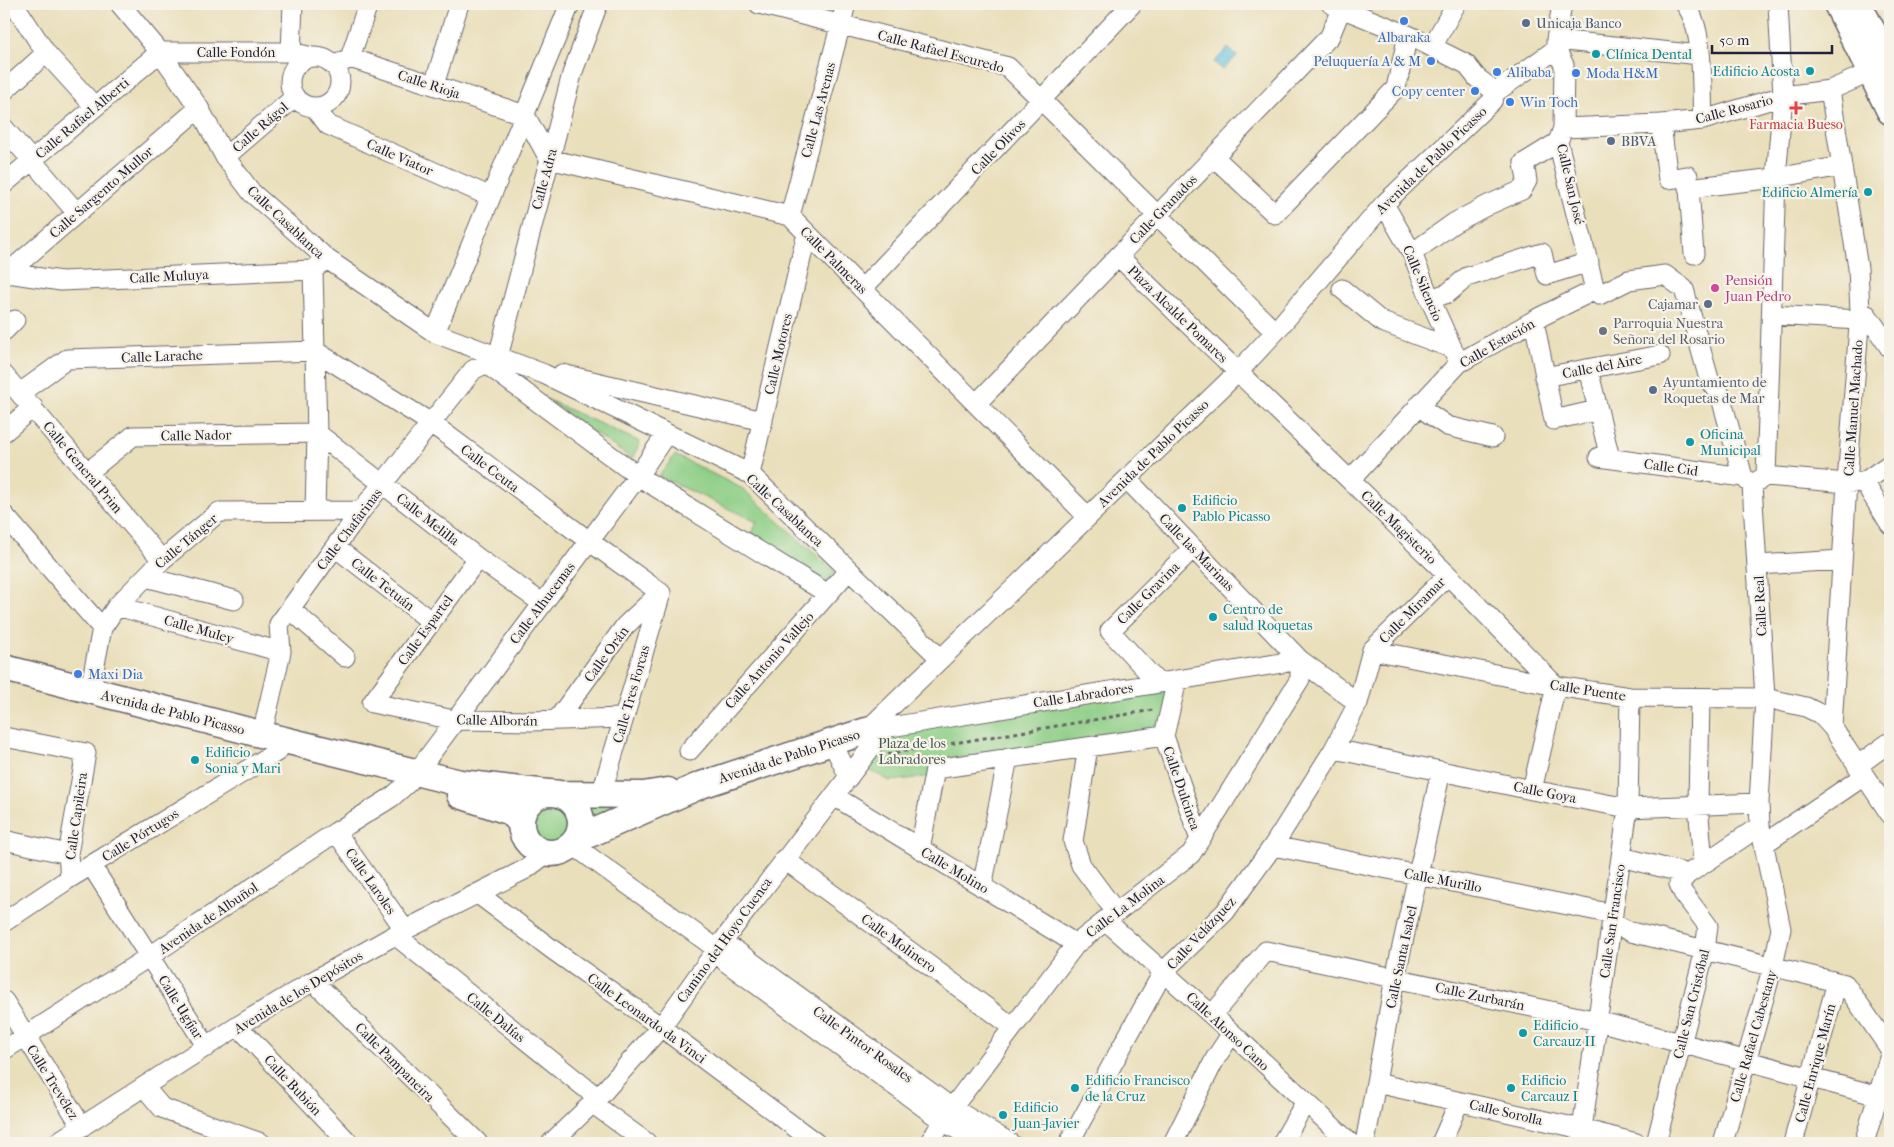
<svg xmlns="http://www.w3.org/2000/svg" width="1894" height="1147" font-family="'IM FELL French Canon',serif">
<rect width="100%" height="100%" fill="#f7f3e8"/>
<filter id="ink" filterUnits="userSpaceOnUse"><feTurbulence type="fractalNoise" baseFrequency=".02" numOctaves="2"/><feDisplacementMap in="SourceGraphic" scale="10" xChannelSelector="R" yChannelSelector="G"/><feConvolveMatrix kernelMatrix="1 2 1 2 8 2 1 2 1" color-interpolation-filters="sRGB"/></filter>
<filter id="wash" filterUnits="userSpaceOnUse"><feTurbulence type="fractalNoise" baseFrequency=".0096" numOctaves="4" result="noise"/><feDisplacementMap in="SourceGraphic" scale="20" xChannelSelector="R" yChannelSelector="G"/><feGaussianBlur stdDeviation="1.12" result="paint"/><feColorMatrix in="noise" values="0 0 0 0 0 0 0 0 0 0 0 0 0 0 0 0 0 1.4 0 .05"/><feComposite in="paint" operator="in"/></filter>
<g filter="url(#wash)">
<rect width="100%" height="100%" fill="#eadfbb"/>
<path fill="#8dce86" stroke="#587860" d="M546 399 640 442 632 459Z
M675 455 743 489 835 572 825 585 752 534 757 522 659 476Z
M1177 680 1164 736 934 776 890 781 858 764 886 728Z
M640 800 587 825 583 806Z
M537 801 569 804C581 820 577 827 567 843 535 859 511 825 537 801Z"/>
<path fill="#60bfde" stroke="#41708c" d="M1228 48 1237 56 1223 70 1214 62Z"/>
</g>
<g filter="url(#ink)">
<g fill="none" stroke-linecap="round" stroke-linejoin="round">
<g stroke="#686468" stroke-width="21">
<path id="street" d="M14 4 46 53 95 107
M120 4 160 52 199 108 225 157 252 193 327 259 435 333 544 374 750 474 941 659
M759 4 1008 67 1275 332
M1331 4 1408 35 1466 64 1477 78 1496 92
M1562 4 1556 40V49L1564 65 1563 128 1558 142 1595 290 1599 295 1629 280 1665 275 1684 289 1709 379 1720 394 1743 477 1752 485 1765 698 1759 803 1760 826 1781 929 1773 966 1723 1143
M1685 4C1705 28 1701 89 1703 120
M1556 40 1700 55
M1432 47 1456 4
M291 52 293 4
M290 82a25 25 0 1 1 50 0a25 25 0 1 1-50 0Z
M350 58 368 4
M334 66 350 58 525 115 549 159 790 216 1088 517
M434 85 459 4
M1830 90 1858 268 1860 312 1847 483 1832 727
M4 91 46 53
M315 108 328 125 491 197
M1661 124 1668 179 1688 176 1694 254
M4 128 77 213
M1563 128 1661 124 1703 120 1783 96 1830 90 1871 72
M225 157 295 97
M1214 157 1275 214 1396 88 1408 35
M4 184 160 52H291L312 57
M1688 188 1776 178 1842 166
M1384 204 1412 253 1430 299 1459 363
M790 216 846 4
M1412 253 1454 223 1488 205 1522 190 1527 181 1524 163 1558 142
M1118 256 1448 575 1556 686
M313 270 317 433 315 511
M8 273 61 281 313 270 327 259
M4 276 199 108
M862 289 1132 4
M1342 289 1382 322 1451 348
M1430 299 1448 293 1467 277 1542 253 1547 275 1589 262
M1860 312 1867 315 1890 348
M1772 315 1859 320
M1534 321 1554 420 1597 410
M4 331 15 320
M435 333 570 4
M485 363 638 476 828 594
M1588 369 1610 458
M562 374 763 421
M4 375 162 560
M1544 377 1660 355
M20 393 67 359 315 351 431 423 589 541 661 593
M976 404 1330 36 1343 4
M1418 406 1447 426 1493 437
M4 432 33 407
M1599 457 1743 477
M88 472 133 436 317 433 478 558 542 603
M750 474 807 233
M1766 476 1776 178 1783 96 1778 4
M1127 479 1300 660 1358 703
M1350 480 1459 363 1540 317 1595 290
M1756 482 1766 476 1847 483 1864 482 1890 464
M1864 482 1890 524
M4 515 102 628
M335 547 432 622
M478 558 372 703 454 720 531 721 623 718
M1758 565 1842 560
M146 577 234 600
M117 606 281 652
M290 609 345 657
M1372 650 1556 686 1630 697 1765 698 1806 707 1820 714 1832 727 1890 814
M1158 683 1110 631 1193 548
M90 690 102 628 117 606 162 560 219 512 361 511
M1700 698 1698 805 1703 863
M557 720 625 626 660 593
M866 731 1300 660V679L1191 854 1076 944 952 1108 929 1143
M866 731 1239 371 1275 332 1384 204 1492 101 1496 92 1556 49
M262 734 281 652 279 624 361 511 473 370 498 357 572 74 598 4
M1164 736 1200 840
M4 737 86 753 68 854 70 878
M832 742 849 777
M1088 747 1073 841 1081 865 1116 912
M1334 749 1532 790 1628 808 1759 803
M689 751 849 570
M1857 766 1890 742
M417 772 638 476 666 434
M1532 790 1556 686
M601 795 661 593
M834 796 1076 944
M336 832 405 930
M4 840 68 854
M1764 844 1864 776
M573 845 717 949 726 962 944 1122 981 1143
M1273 846 1613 914
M920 849 935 769 1164 736 1177 680
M1622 857 1688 874 1760 826
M784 859 1013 1027
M91 865 207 1047
M982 887 1008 758
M478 894 553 950 661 1027 816 1143
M1105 920 1232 1033 1350 1143
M4 922 70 878 278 751
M1612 923 1631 932 1845 984 1890 1049
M395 935 598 1098
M717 949 735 950 952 1108 1010 1143
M313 981 478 1143
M4 1001 82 1127
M1212 1015 1266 951 1598 1021 1890 1099
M238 1026 349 1143
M4 1050 150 956 336 832 392 797 409 782
M1376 1083 1582 1129 1636 1143
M145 1088 162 1108 261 1143
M592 1103 647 1143
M56 1143 238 1026 313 981 395 935 526 869 546 854
M551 1143 598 1098 661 1027 717 949 886 728
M1069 1143 1163 972 1225 912 1273 846 1334 749 1358 703 1372 650 1448 575
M1173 1143 1215 1059 1232 1033
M1282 1143 1305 1103
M1365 1143 1395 978 1441 771
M1441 1143 1459 1102
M1578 1143 1582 1129 1628 808 1630 697
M1656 1143 1705 950 1708 926 1683 893 1679 884 1688 874
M1793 1143 1837 982
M1864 1143 1890 1055"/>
</g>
<g stroke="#686468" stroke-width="29">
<path id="secondary" d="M1837 4 1890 111
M1858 4 1890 64
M4 668 268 736 460 783 548 793
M521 823a30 30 0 1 1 60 0a30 30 0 1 1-60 0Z
M559 794 643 795 668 791
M460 795 511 812 521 823
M578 839 701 785 866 731"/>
</g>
<path stroke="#686468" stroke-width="3" stroke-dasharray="4 4" stroke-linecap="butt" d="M888 754 1153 710"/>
<use href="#street" stroke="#fff" stroke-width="19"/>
<use href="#secondary" stroke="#fff" stroke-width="26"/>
</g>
</g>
<g fill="#3f7fe0" stroke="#f7f3e8" stroke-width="2">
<circle cx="1404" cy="21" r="5"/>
<circle cx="1431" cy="61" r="5"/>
<circle cx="1497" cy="72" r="5"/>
<circle cx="1576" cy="73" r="5"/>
<circle cx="1475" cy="91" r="5"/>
<circle cx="1510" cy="102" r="5"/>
<circle cx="78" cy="674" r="5"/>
</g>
<g fill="#5c6f8a" stroke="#f7f3e8" stroke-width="2">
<circle cx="1526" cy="23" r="5"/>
<circle cx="1611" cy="141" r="5"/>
<circle cx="1708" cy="304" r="5"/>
<circle cx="1653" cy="390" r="5"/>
</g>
<g fill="#0f9aa8" stroke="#f7f3e8" stroke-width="2">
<circle cx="1596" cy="54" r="5"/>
<circle cx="1810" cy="71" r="5"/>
<circle cx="1868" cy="192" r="5"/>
<circle cx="1690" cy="442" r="5"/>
<circle cx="1182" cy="508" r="5"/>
<circle cx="1213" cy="617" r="5"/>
<circle cx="195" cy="760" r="5"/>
<circle cx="1523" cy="1033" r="5"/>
<circle cx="1075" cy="1088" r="5"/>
<circle cx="1511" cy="1088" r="5"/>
<circle cx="1003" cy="1115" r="5"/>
</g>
<path fill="#e0444e" stroke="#f7f3e8" stroke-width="2" d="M1793.5 100.5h5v5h5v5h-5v5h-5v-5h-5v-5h5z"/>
<circle fill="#d1479c" stroke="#f7f3e8" stroke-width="2" cx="1715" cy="288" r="5"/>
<circle fill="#6b7280" stroke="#f7f3e8" stroke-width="2" cx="1603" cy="331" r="5"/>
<g text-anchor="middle" stroke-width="4.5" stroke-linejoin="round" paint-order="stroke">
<g font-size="14" fill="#4e5e75" stroke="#f7f3e8" text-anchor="start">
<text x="1536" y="28">Unicaja Banco</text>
<text x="1621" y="146">BBVA</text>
<text x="1698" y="309" text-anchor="end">Cajamar</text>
<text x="1663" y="387">Ayuntamiento de<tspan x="1663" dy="16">Roquetas de Mar</tspan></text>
</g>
<g font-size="14" fill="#366cbe" stroke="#f7f3e8" text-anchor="start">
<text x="1404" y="42" text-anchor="middle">Albaraka</text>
<text x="1421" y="66" text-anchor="end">Peluquería A &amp; M</text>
<text x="1507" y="77">Alibaba</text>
<text x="1586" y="78">Moda H&amp;M</text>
<text x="1465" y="96" text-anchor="end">Copy center</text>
<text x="1520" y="107">Win Toch</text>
<text x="88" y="679">Maxi Dia</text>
</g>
<g font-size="14" fill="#22223b" stroke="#f7f3e8">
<text transform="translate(941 51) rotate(15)" y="5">Calle Rafael Escuredo</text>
<text x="236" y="57">Calle Fondón</text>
<text transform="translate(429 84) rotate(18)" y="5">Calle Rioja</text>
<text transform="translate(1734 109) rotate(-15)" y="5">Calle Rosario</text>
<text transform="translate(818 110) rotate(-75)" y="5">Calle Las Arenas</text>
<text transform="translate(82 118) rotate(-40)" y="5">Calle Rafael Alberti</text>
<text transform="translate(260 127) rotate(-41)" y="5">Calle Rágol</text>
<text transform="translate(998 147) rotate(-46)" y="5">Calle Olivos</text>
<text transform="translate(400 157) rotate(24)" y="5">Calle Viator</text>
<text transform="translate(1431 160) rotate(-44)" y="5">Avenida de Pablo Picasso</text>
<text transform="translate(544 179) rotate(-75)" y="5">Calle Adra</text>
<text transform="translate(1571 184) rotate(77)" y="5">Calle San José</text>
<text transform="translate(101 192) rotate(-41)" y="5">Calle Sargento Mullor</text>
<text transform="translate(1163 209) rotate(-46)" y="5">Calle Granados</text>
<text transform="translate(286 222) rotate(43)" y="5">Calle Casablanca</text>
<text transform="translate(834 260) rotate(45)" y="5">Calle Palmeras</text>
<text transform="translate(169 276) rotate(-3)" y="5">Calle Muluya</text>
<text transform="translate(1423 283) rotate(67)" y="5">Calle Silencio</text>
<text transform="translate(1178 314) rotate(44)" y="5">Plaza Alcalde Pomares</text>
<text transform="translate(1497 343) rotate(-30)" y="5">Calle Estación</text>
<text transform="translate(778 354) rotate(-77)" y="5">Calle Motores</text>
<text transform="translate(162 356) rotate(-2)" y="5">Calle Larache</text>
<text transform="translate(1602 366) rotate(-11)" y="5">Calle del Aire</text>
<text transform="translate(1853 408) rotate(-86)" y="5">Calle Manuel Machado</text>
<text transform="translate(196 435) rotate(-1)" y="5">Calle Nador</text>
<text transform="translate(1153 453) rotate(-44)" y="5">Avenida de Pablo Picasso</text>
<text transform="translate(83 467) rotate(50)" y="5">Calle General Prim</text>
<text transform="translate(1671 467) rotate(8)" y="5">Calle Cid</text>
<text transform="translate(490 468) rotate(37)" y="5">Calle Ceuta</text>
<text transform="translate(785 510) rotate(43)" y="5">Calle Casablanca</text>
<text transform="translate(428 519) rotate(38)" y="5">Calle Melilla</text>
<text transform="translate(1399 527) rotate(44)" y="5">Calle Magisterio</text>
<text transform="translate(349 529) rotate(-53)" y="5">Calle Chafarinas</text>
<text transform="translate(186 541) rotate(-40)" y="5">Calle Tánger</text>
<text transform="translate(1197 552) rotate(46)" y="5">Calle las Marinas</text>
<text transform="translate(383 584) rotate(38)" y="5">Calle Tetuán</text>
<text transform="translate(1148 593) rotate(-45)" y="5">Calle Gravina</text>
<text transform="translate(542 603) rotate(-53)" y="5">Calle Alhucemas</text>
<text transform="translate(1760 606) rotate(-93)" y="5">Calle Real</text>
<text transform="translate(1412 610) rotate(-45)" y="5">Calle Miramar</text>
<text transform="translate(199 629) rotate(16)" y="5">Calle Muley</text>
<text transform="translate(425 630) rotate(-54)" y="5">Calle Espartel</text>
<text transform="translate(606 654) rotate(-54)" y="5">Calle Orán</text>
<text transform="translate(769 660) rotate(-48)" y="5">Calle Antonio Vallejo</text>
<text transform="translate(1588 690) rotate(9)" y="5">Calle Puente</text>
<text transform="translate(631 694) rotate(-74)" y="5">Calle Tres Forcas</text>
<text transform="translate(1083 695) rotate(-9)" y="5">Calle Labradores</text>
<text transform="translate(173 712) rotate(14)" y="5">Avenida de Pablo Picasso</text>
<text transform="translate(497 720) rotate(1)" y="5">Calle Alborán</text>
<text transform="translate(789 756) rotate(-18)" y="5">Avenida de Pablo Picasso</text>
<text transform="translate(1182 788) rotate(71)" y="5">Calle Dulcinea</text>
<text transform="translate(1545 792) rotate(11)" y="5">Calle Goya</text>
<text transform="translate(76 816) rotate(-82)" y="5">Calle Capileira</text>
<text transform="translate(140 835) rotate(-32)" y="5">Calle Pórtugos</text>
<text transform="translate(955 870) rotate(31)" y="5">Calle Molino</text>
<text transform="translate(1443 880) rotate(11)" y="5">Calle Murillo</text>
<text transform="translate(371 881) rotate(55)" y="5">Calle Laroles</text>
<text transform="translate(1125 906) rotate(-37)" y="5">Calle La Molina</text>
<text transform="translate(208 918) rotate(-34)" y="5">Avenida de Albuñol</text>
<text transform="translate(1612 921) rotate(-82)" y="5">Calle San Francisco</text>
<text transform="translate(1201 933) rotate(-47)" y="5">Calle Velázquez</text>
<text transform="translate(724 940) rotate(-54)" y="5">Camino del Hoyo Cuenca</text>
<text transform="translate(899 943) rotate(36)" y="5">Calle Molinero</text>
<text transform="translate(1401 957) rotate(-78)" y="5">Calle Santa Isabel</text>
<text transform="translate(298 992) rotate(-31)" y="5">Avenida de los Depósitos</text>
<text transform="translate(1480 996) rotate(12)" y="5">Calle Zurbarán</text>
<text transform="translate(1691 1004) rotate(-76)" y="5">Calle San Cristóbal</text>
<text transform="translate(181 1007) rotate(58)" y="5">Calle Ugíjar</text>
<text transform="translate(496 1017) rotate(39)" y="5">Calle Dalías</text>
<text transform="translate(647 1018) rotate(36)" y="5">Calle Leonardo da Vinci</text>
<text transform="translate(1228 1031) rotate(43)" y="5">Calle Alonso Cano</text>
<text transform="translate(1753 1036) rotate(-74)" y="5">Calle Rafael Cabestany</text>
<text transform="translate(863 1044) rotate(36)" y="5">Calle Pintor Rosales</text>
<text transform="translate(395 1062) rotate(45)" y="5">Calle Pampaneira</text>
<text transform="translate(1815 1063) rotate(-75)" y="5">Calle Enrique Marín</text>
<text transform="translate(53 1082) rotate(58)" y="5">Calle Trevélez</text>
<text transform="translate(293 1085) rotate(47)" y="5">Calle Bubión</text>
<text transform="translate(1506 1112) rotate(13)" y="5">Calle Sorolla</text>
</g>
<g font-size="14" fill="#0d838f" stroke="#f7f3e8" text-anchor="start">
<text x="1606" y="59">Clínica Dental</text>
<text x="1800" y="76" text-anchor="end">Edificio Acosta</text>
<text x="1858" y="197" text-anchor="end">Edificio Almería</text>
<text x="1700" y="439">Oficina<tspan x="1700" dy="16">Municipal</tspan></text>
<text x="1192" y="505">Edificio<tspan x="1192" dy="16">Pablo Picasso</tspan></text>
<text x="1223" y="614">Centro de<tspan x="1223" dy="16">salud Roquetas</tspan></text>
<text x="205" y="757">Edificio<tspan x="205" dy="16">Sonia y Mari</tspan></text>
<text x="1533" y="1030">Edificio<tspan x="1533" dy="16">Carcauz II</tspan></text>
<text x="1085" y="1085">Edificio Francisco<tspan x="1085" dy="16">de la Cruz</tspan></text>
<text x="1521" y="1085">Edificio<tspan x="1521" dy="16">Carcauz I</tspan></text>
<text x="1013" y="1112">Edificio<tspan x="1013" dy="16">Juan-Javier</tspan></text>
</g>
<g font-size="14" fill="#be3a42" stroke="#f7f3e8">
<text x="1796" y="129">Farmacia Bueso</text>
</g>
<g font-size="14" fill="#b23c85" stroke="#f7f3e8" text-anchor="start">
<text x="1725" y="285">Pensión<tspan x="1725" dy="16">Juan Pedro</tspan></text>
</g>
<g font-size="14" fill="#5b616d" stroke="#f7f3e8" text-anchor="start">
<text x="1613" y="328">Parroquia Nuestra<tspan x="1613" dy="16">Señora del Rosario</tspan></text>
</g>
<g font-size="14" fill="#425652" stroke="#f7f3e8">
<text x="912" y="748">Plaza de los<tspan x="912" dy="16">Labradores</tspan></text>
</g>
</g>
<rect width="1894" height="1147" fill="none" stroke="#f7f3e8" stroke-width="20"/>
<path d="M1712 45v8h120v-8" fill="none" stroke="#22223b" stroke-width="2.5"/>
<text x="1719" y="45" font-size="15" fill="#22223b" stroke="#f7f3e8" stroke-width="4" paint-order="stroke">50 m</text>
</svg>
